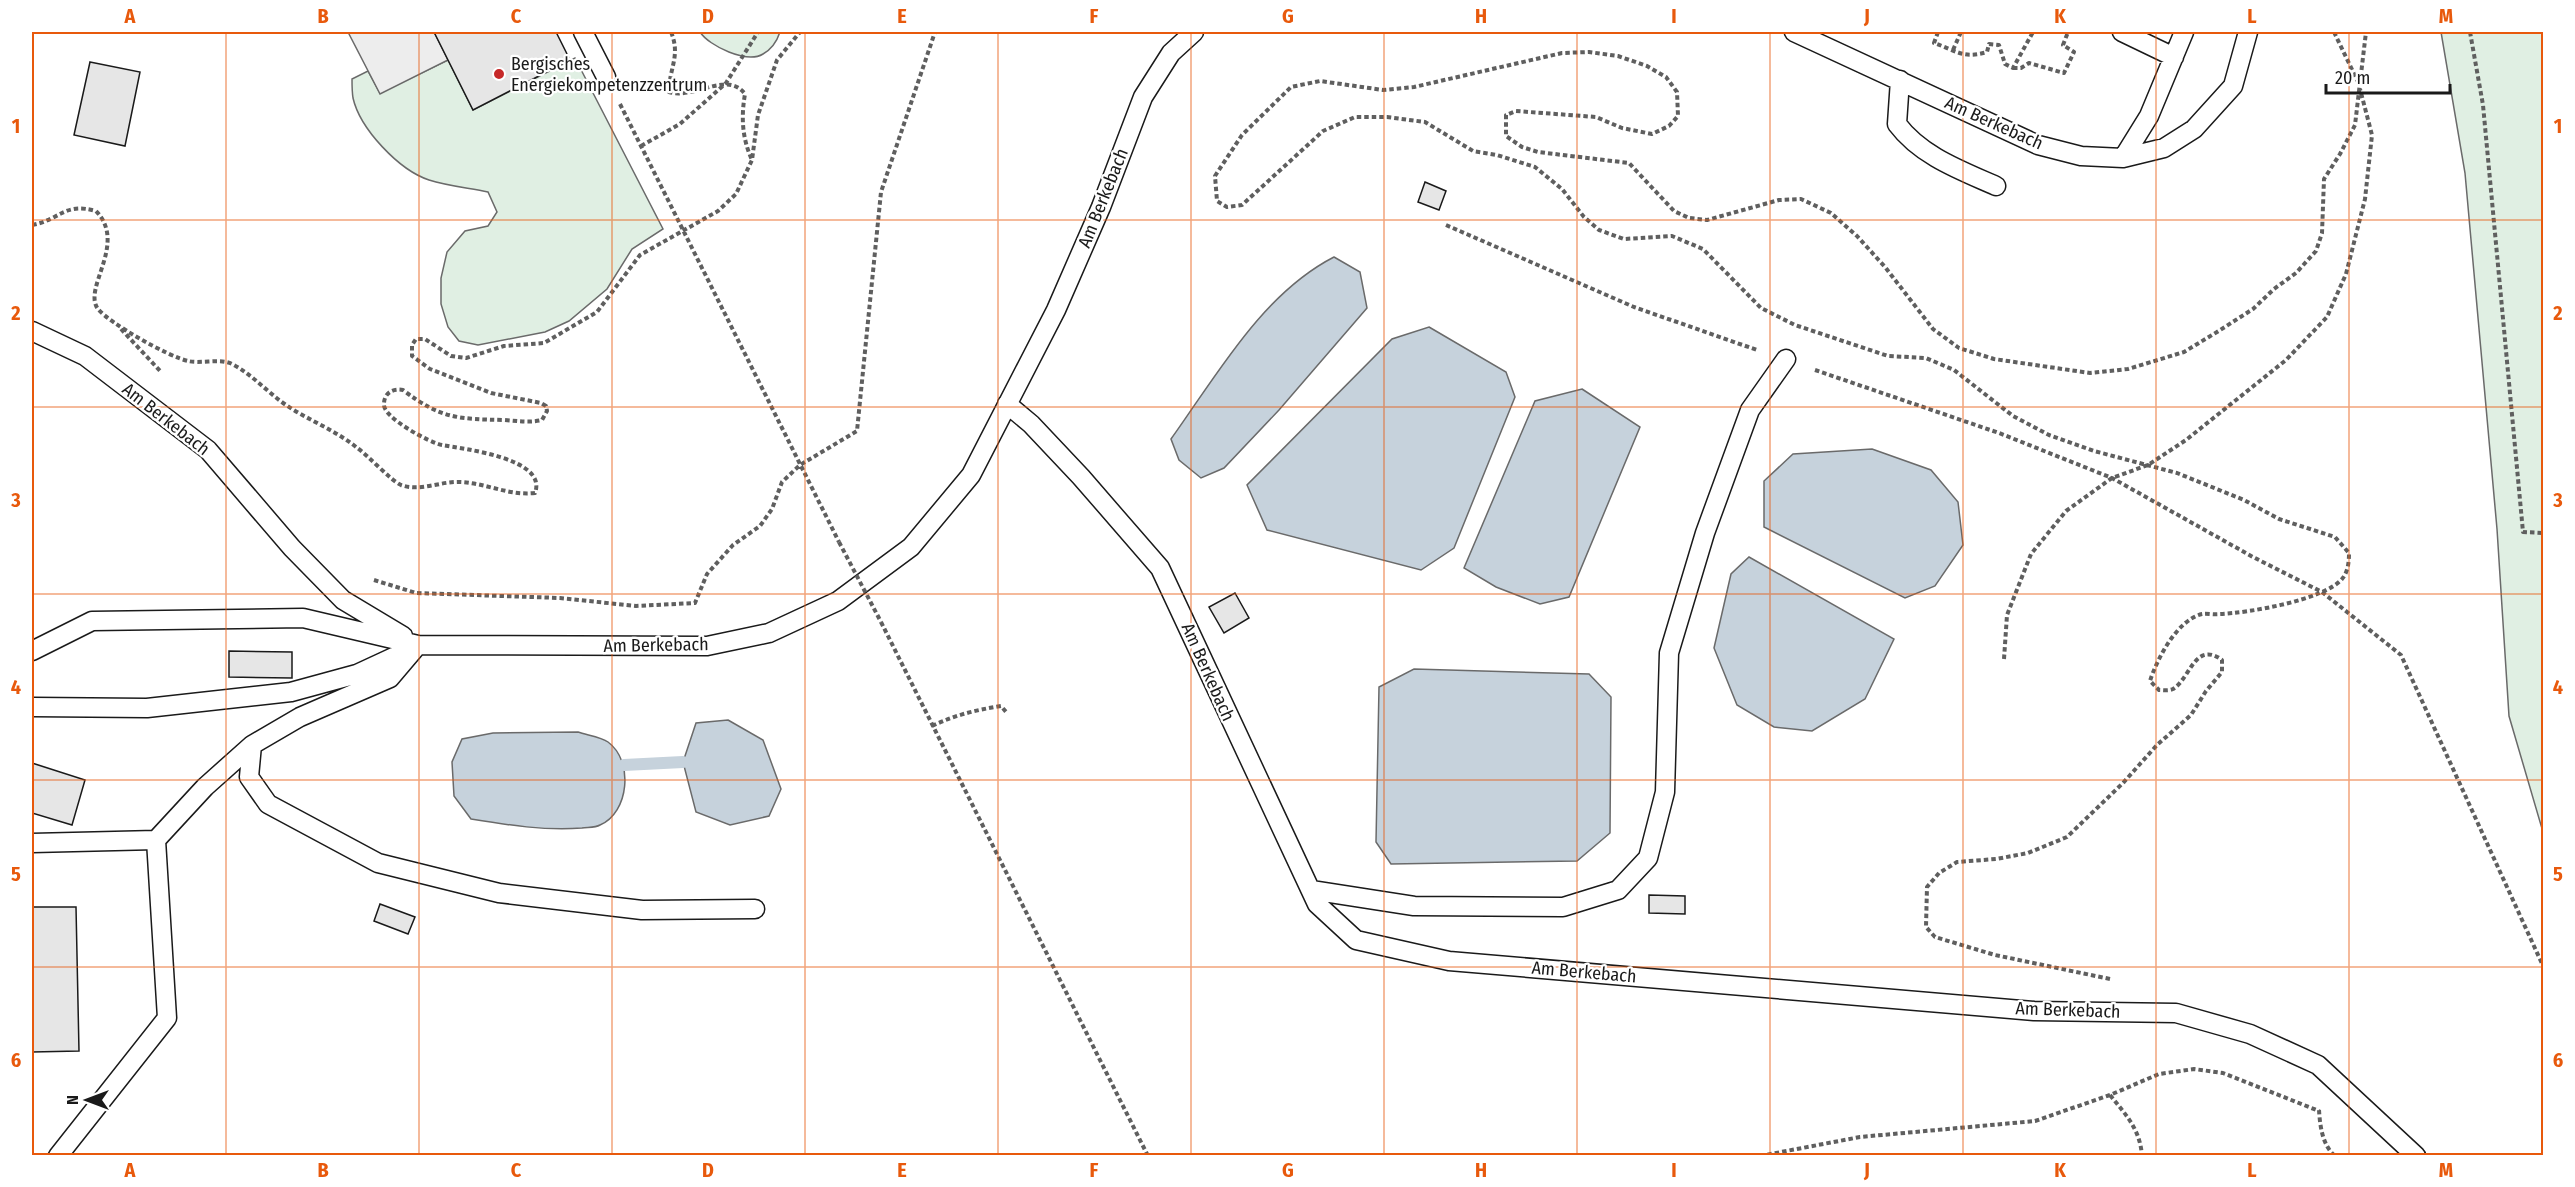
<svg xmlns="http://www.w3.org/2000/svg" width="2575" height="1187" font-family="'Fira Sans Condensed',sans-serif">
<rect width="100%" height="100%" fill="#fff"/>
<path fill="#e0efe3" stroke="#6a6a6a" stroke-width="1.5" d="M700 32H699H780C777 41 772 49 763 54 747 64 709 46 700 32Z
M2441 32H2543V832L2509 716 2497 529 2465 173Z
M575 58 663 229 632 249 607 289 569 321 545 332 478 345 459 341 448 327 441 304V278L447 252 465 231 488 226 497 212 488 192C469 188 448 186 429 180 399 170 360 129 353 98 352 92 352 85 352 79L368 71 380 93 448 60 473 110Z"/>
<path fill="#ededed" stroke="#6a6a6a" stroke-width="1.5" d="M348 32H434L448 60 380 94Z"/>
<path fill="#c6d2dc" stroke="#6a6a6a" stroke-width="1.5" d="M1334 257 1360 272 1367 308 1279 410 1224 468 1201 478 1179 460 1171 439C1217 375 1262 294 1334 257Z
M1429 327 1506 372 1515 397 1454 548 1421 570 1267 530 1247 485 1392 339Z
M1582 389 1640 427 1569 597 1540 604 1496 587 1464 568 1535 401Z
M1872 449 1931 470 1958 502 1963 545 1935 586 1905 598 1764 527V481L1793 454Z
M1749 557 1894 639 1865 699 1812 731 1774 727 1737 705 1714 648 1731 574Z
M1414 669 1589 674 1611 697 1610 833 1577 861 1391 864 1376 842 1379 687Z
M728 720 763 740 781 789 769 816 730 825 696 812 683 762 696 723Z
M578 732C586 735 601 737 608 742 634 761 629 813 600 825 595 828 587 827 582 828 545 831 508 825 471 819L454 796 452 762 462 739 493 733Z"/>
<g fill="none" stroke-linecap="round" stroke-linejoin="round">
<path stroke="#c6d2dc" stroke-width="12" d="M624 765 683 762"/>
</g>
<path fill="#e6e6e6" stroke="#1a1a1a" stroke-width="1.5" d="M434 32H556L570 60 473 110Z
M90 62 140 72 125 146 74 135Z
M1425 182 1446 191 1439 210 1418 202Z
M1235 593 1249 618 1224 633 1209 607Z
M229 651 292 652V678L229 677Z
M32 763 85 780 72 825 32 813Z
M1649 895 1685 896V914L1649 913Z
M380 904 415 917 408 934 374 921Z
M32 907H76L79 1051 32 1052Z"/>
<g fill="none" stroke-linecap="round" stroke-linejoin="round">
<g stroke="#1a1a1a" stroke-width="21">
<path id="service" d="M583 32 606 77
M1794 32 2038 145 2081 156 2123 158 2164 148 2194 129 2233 86 2248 32
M2122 32 2174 57
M1900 80 1897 124C1921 156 1960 170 1996 186
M2123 158 2149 116 2184 32
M32 331 85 356 208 450 292 548 343 600 403 636
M1007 404 1031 424 1081 477 1160 568 1317 904 1356 940 1449 961 2034 1011 2176 1013 2250 1034 2318 1065 2416 1156
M418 645 390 678 300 717 252 745 249 777 268 804 378 863 499 893 642 910 755 909
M32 651 92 621 303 618 418 645 707 646 769 633 838 601 911 547 971 475 1056 310 1101 207 1143 97 1171 53 1194 32
M32 707 147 708 291 692 357 674 411 649
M156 840 205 787 252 745
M32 843 156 840 167 1018 58 1156
M1311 890 1414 906 1563 907 1618 890 1648 858 1665 792 1669 653 1705 533 1750 410 1786 359"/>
</g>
<path stroke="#5f5f5f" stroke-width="4" stroke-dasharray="4.5 3" stroke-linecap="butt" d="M671 32C681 56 669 68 669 92 694 100 727 70 745 94 741 117 742 138 752 160
M1938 32 1934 43C1957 51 1963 59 1987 52L1989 44 1999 45 2005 64 2013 68 2033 32
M2334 32 2358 82
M2470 32 2483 105 2523 532 2544 533
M1953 50 1961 32
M2013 68H2021L2029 63 2064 73 2074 52 2063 45 2068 32
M620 104 839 542
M641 146 680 124 726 83 758 32
M32 225C60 220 64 202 96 211 128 244 82 288 98 309 109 323 169 357 188 361 201 364 220 358 232 364 253 375 267 392 286 405 308 420 335 430 356 447 368 455 390 480 401 485 420 492 441 481 460 482 486 483 509 496 535 493 548 458 463 449 442 445 430 443 382 417 384 404 384 393 393 388 403 390 441 419 458 419 505 420 518 421 529 423 542 420L547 411 546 406 541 403 491 393 430 369 412 356V345L416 339H425L451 356 466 358 504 346 544 343 597 312 640 255 718 211 736 194 752 160 758 115 777 60 800 32
M1446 225 1634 307 1757 350
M121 329 161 372
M1815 370 1999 433 2112 478 2253 557 2322 592 2401 655 2544 968
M374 580 416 593 560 598 636 606 695 603 707 574 733 545 760 526 772 509 782 482 800 465 857 431 881 192 935 32
M881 622 1148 1156
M2004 659 2007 615 2031 554 2066 511 2112 478 2148 465 2186 440 2286 360 2327 317 2346 274 2365 199 2372 135 2360 89
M932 726C955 715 976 710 1001 706L1007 713
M2110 979 1995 955 1935 937 1926 927 1927 887 1939 873 1957 862 1996 859 2028 853 2067 837 2123 783 2157 745 2191 715 2206 691 2222 672V660C2195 640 2190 679 2173 689 2169 691 2163 690 2159 690L2150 681C2157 659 2177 620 2202 614 2207 613 2214 615 2220 614 2248 613 2324 600 2342 579 2348 572 2349 562 2349 553L2335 537 2279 519 2244 500 2177 473 2094 451 2049 435 2013 416 1954 370 1926 358 1888 356 1795 325 1761 308 1703 249 1672 236 1624 239 1599 230 1584 217 1562 189 1535 167 1497 155 1473 151 1425 122 1387 117H1355L1323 131 1242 205 1227 207 1217 201 1215 176 1242 135 1291 87 1320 81 1383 90 1414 87 1562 53 1589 52 1618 56 1647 66 1666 77 1677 92 1678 116 1669 126 1652 134 1622 128 1596 117 1516 111 1506 115V136L1522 147 1538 152 1629 163 1674 211 1689 218 1707 220 1779 200 1801 199 1831 213 1857 236 1885 267 1933 329 1959 348 1994 359 2090 373 2128 369 2184 352 2217 332 2253 309 2274 289 2296 273 2316 251 2322 233 2324 179 2340 154 2355 125 2366 32
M2110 1095C2126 1115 2140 1129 2142 1156
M2319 1110C2320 1125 2322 1145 2335 1156
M1760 1156 1860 1137 2035 1121 2110 1095 2159 1074 2194 1069 2223 1073 2319 1111"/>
<use href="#service" stroke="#fff" stroke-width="18"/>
<path stroke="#5f5f5f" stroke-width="4" stroke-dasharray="4.5 3" stroke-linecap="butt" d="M839 542 881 622"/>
</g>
<path fill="none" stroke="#e8590c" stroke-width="1.5" stroke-opacity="0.55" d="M226 32V1156M419 32V1156M612 32V1156M805 32V1156M998 32V1156M1191 32V1156M1384 32V1156M1577 32V1156M1770 32V1156M1963 32V1156M2156 32V1156M2349 32V1156M32 220H2544M32 407H2544M32 594H2544M32 780H2544M32 967H2544"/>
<circle fill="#c62828" stroke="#fff" stroke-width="2" cx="499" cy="74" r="6"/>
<g text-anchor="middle" stroke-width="4.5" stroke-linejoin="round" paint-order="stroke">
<g font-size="18" fill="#1a1a1a" stroke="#fff" text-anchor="start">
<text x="511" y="70">Bergisches<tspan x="511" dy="21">Energiekompetenzzentrum</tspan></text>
</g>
<g font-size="18" fill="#1a1a1a" stroke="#fff">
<text transform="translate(1994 123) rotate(24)" y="6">Am Berkebach</text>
<text transform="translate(1103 198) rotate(-68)" y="6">Am Berkebach</text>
<text transform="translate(166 419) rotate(38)" y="6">Am Berkebach</text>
<text transform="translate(656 645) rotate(-1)" y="6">Am Berkebach</text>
<text transform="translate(1208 672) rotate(66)" y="6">Am Berkebach</text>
<text transform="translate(1584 972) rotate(5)" y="6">Am Berkebach</text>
<text transform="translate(2068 1010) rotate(2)" y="6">Am Berkebach</text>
</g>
</g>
<rect width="2575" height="1187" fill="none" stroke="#ffffff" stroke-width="66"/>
<g transform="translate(87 1100) rotate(270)" stroke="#ffffff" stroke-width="4.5" paint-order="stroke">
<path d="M0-4.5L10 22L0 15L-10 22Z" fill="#1a1a1a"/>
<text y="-9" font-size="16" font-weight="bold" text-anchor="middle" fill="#1a1a1a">N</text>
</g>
<path d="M2326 84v9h124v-9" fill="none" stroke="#1a1a1a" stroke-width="3"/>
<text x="2335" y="84" font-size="18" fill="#1a1a1a" stroke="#ffffff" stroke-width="4.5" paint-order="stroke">20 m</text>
<rect x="33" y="33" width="2509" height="1121" fill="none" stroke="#e8590c" stroke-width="2"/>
<g font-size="20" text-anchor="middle" font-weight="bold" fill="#e8590c">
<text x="130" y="23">A</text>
<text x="323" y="23">B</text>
<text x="516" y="23">C</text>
<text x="708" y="23">D</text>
<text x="902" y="23">E</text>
<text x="1094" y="23">F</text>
<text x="1288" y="23">G</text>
<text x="1481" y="23">H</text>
<text x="1674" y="23">I</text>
<text x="1867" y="23">J</text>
<text x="2060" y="23">K</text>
<text x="2252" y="23">L</text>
<text x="2446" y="23">M</text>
<text x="16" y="133">1</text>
<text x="2558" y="133">1</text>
<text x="16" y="320">2</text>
<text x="2558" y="320">2</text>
<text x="16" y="507">3</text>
<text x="2558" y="507">3</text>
<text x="16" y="694">4</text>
<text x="2558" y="694">4</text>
<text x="16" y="881">5</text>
<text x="2558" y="881">5</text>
<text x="16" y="1067">6</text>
<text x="2558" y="1067">6</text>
<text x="130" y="1177">A</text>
<text x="323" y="1177">B</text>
<text x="516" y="1177">C</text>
<text x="708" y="1177">D</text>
<text x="902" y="1177">E</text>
<text x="1094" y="1177">F</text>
<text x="1288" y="1177">G</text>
<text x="1481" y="1177">H</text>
<text x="1674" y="1177">I</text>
<text x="1867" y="1177">J</text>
<text x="2060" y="1177">K</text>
<text x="2252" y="1177">L</text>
<text x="2446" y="1177">M</text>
</g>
</svg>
